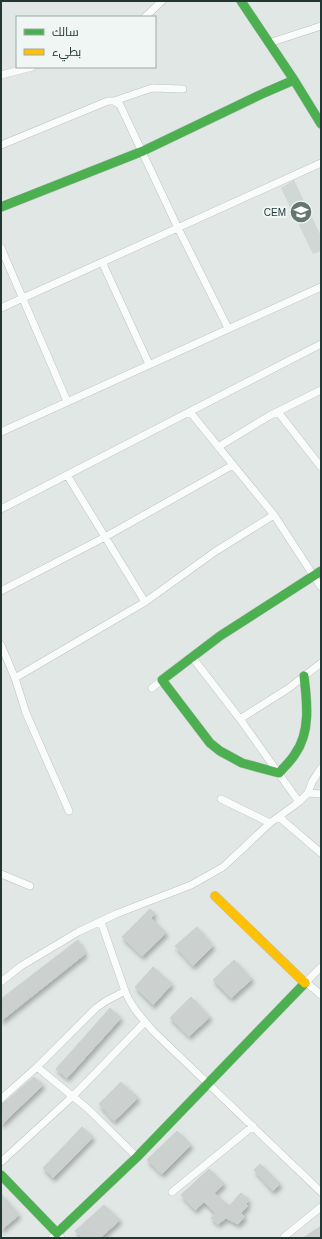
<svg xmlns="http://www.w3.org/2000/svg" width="322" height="1239" font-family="Arial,Cairo,sans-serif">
<defs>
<filter id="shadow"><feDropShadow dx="2" dy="3.5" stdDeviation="2" flood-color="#0004"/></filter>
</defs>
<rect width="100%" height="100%" fill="#e1e7e5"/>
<path fill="#cfd8d5" d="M294 180 321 236V251L313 254 281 188Z"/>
<path fill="#ccd0cf" stroke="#cad0ce" filter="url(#shadow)" d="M150 909 155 914 151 918 166 933 142 956 122 937Z
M197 927 213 946 193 966 175 946Z
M78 940 85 954 1 1021V999Z
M234 960 252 979 231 998 213 980Z
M153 967 172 984 153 1005 135 987Z
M191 997 210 1017 189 1036 170 1018Z
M110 1008 121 1018 67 1078 56 1069Z
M34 1077 43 1085 1 1125V1104L4 1103Z
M121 1082 138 1098 114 1121 99 1104Z
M82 1127 93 1137 53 1178 43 1168Z
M177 1131 191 1145 162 1174 147 1160Z
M260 1164 280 1184 273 1191 254 1170Z
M209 1169 224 1184 214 1193 229 1206 241 1193 249 1200 246 1204 248 1206 241 1213 245 1217 238 1224 226 1218 218 1224 211 1218 215 1213 204 1202 195 1210 181 1195Z
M1 1194 19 1215 1 1230Z
M104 1205 120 1220 100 1238H82L75 1231Z
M321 1226V1238H303Z"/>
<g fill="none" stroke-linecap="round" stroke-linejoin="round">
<g stroke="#bec4c2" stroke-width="8">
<path id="street" d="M145 17 162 1
M269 43 321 26
M1 75 32 67
M114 101 152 88 183 89
M1 145 108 101H114L120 105 178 228 228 328
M1 248 67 401
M102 262 149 364
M1 308 321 163
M190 412 274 515 321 587
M278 412 321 467
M1 432 321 287
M218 447 269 416 321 390
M67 475 145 602
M1 509 321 344
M1 591 105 537 233 465
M1 645 15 678 26 713 69 811
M192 657 240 719 299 802
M15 678 145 602 216 551 274 515
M152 688 162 680
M240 719 289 688 321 663
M308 793 321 794
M221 799 270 823
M279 817 321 853
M1 874 30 886
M101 922 125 991C131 1007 142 1018 153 1031L321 1192
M321 967 306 982 321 995
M1 982 21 966 78 932 116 914 191 885 223 867 270 823 299 802 308 793 312 782 321 768
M37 1067 96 1008 106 1001 125 991
M1 1099 37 1067 87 1108 137 1157
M1 1162 73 1096 145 1022
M172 1192 253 1126
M284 1237 321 1207
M52 1238 57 1233 61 1238"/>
</g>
<g stroke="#bec4c2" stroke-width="10">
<path id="fast" d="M241 1 294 80 321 124
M1 207 143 151 264 93 294 80
M304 676C307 701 311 732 295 754 291 761 284 767 279 773L242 763 220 751 210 743 162 680 220 636 321 571
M1 1175 57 1233 137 1157 305 983"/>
</g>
<g stroke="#bec4c2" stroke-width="10">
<path id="slow" d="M215 896 305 983"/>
</g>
<use href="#street" stroke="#fafbfb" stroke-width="7"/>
<use href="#fast" stroke="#4caf50" stroke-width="9"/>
<use href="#slow" stroke="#ffc107" stroke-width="9"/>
</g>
<defs>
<g id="school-disc" transform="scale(1.15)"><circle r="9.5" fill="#657572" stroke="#eff6f3"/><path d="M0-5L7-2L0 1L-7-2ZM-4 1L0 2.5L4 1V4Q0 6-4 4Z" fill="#fff"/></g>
</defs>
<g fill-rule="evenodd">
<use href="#school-disc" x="301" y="212"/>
</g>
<g text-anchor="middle" stroke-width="4" stroke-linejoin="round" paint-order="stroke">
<g font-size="10" fill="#223734" stroke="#eff6f3" text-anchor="end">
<text x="286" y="216">CEM</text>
</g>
</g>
<rect width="322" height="1239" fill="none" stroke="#223734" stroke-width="4"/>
<rect x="16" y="16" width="140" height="52" fill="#eff6f3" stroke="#9daaa7"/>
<rect x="24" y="29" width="20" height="6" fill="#4caf50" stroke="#9daaa7"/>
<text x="52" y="36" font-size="12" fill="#223734">سالك</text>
<rect x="24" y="49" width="20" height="6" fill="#ffc107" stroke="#9daaa7"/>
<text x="52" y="56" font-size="12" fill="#223734">بطيء</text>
</svg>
